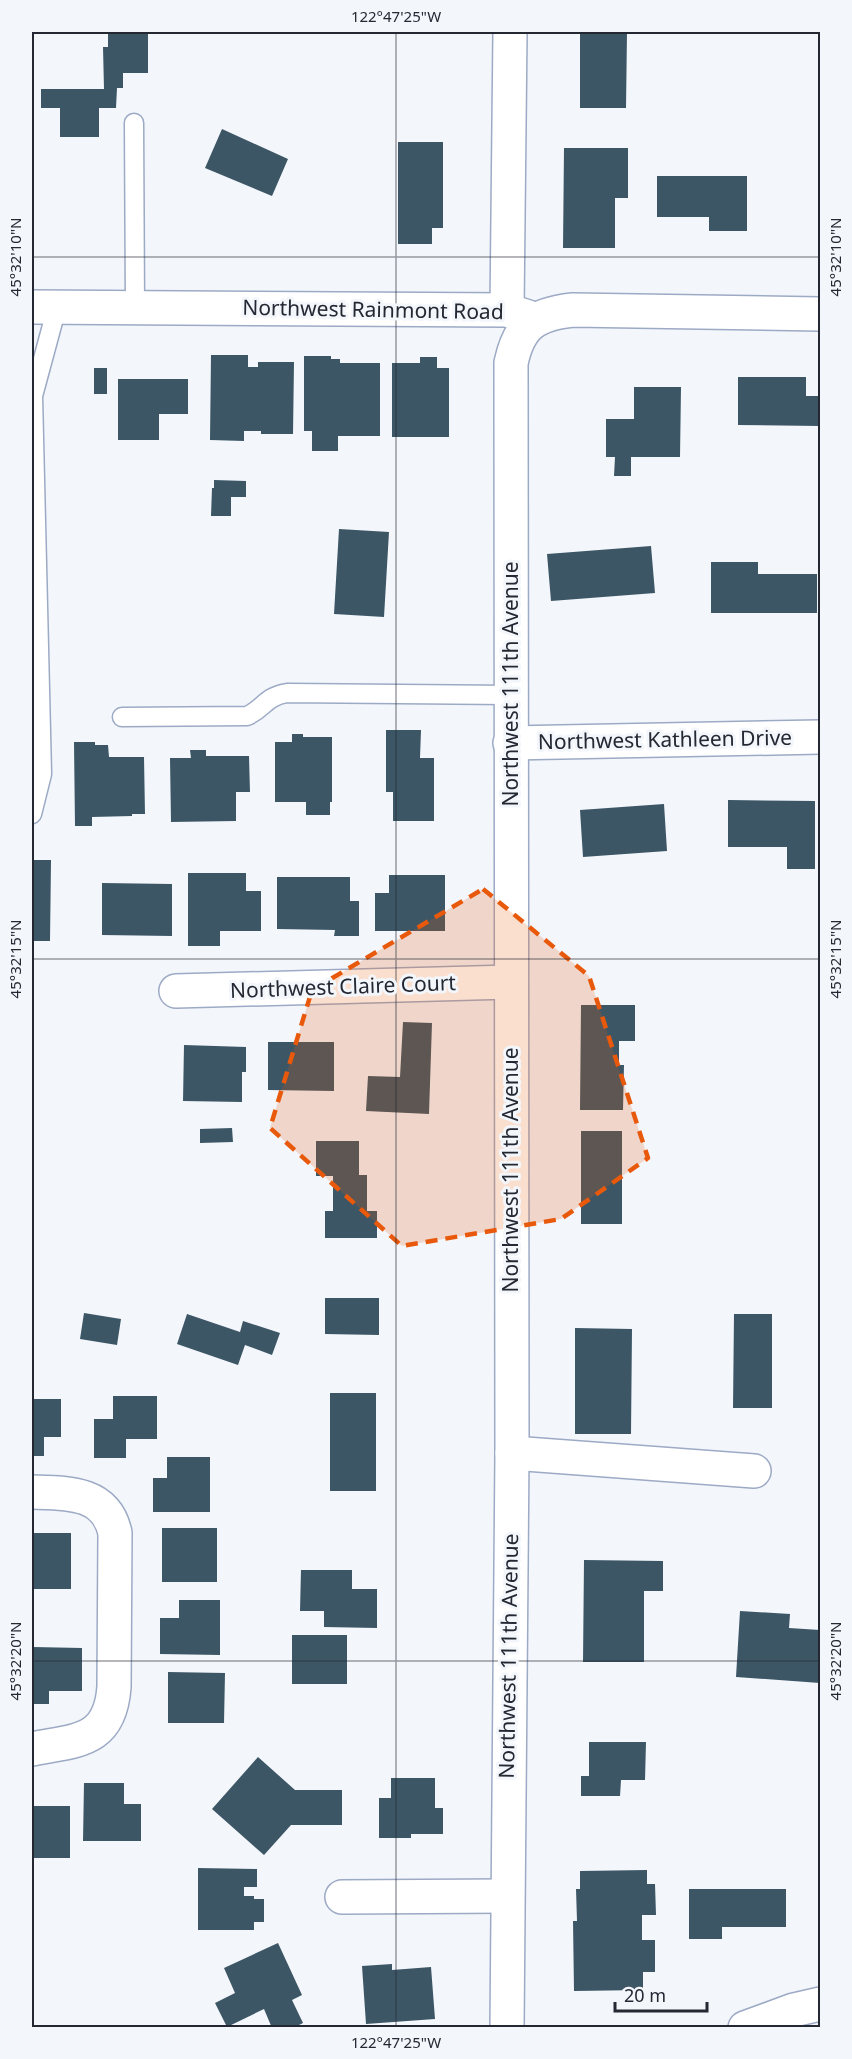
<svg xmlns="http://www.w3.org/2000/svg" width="852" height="2059" font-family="'Noto Sans',sans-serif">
<rect width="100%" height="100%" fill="#f3f6fb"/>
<path fill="#3c5666" d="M108 32H148V73H123V88H117L116 108H99V137H60V108H41V89H104L103 47H108Z
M580 32H627L626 108H580Z
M222 129 288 159 272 196 205 168Z
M398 142H443V228H432V244H398Z
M564 148H628V198H615V248H563Z
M657 176H747V231H709V217H657Z
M211 355H248V367H258V362H294L293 434H261V431H244V441L210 440Z
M304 356H331V359H340V363H380V436H338V451H312V431H304Z
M420 357H437V368H449V437H392V363H420Z
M94 368H107V394H94Z
M738 377H806V396H820V426L738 425Z
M118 379H188V414H159V440H118Z
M634 387H681L680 457H631V476H614L615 457H606V419H634Z
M214 480 246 481V497H231V516H211L212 488H214Z
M339 529 389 532 384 617 334 614Z
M651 546 655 593 551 601 547 554Z
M711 562H758V574H817V613H711Z
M386 730H421L420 758H434V821H393V792H386Z
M292 734H303V737H332V802H330V815H306V802H275V742H292Z
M74 742H95V745H108L109 757H144L145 814H132V816L92 817V826H75Z
M190 750H206V756H249L250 792H236V821L171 822 170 758H191Z
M728 800 815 801V869H787V847H728Z
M664 804 667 851 583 857 580 810Z
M32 860H51L50 941H32Z
M188 873H246V891H261V931H220V946H188Z
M389 875H445V931H375V893H389Z
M277 877H350V901H359V936H334L335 930 277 929Z
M102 883 172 884V936L102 935Z
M581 1005H635V1041H619V1065H624L623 1110H580Z
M403 1022 432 1023 429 1114 366 1111 368 1076 400 1077Z
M268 1042H334V1091L268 1090Z
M184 1045 246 1047V1072H242V1102L183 1101Z
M232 1128 233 1142 200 1143V1129Z
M581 1131H622V1224H581Z
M316 1141H359V1175H367V1211H377V1238H325V1211H333V1176H316Z
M325 1298H379V1335L325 1334Z
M84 1313 121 1319 117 1345 80 1339Z
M187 1314 240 1332 243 1321 280 1333 272 1355 245 1345 238 1365 177 1344Z
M734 1314H772V1408H733Z
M575 1328 632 1329 631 1434H575Z
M330 1393H376V1491H330Z
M113 1396H157V1439H126V1458H94V1419H113Z
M32 1399H61V1437H44V1456H32Z
M167 1457H210V1512H153V1478H167Z
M162 1528H217V1582H162Z
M32 1533H71V1589H32Z
M584 1560 663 1561V1591H644V1662H583Z
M301 1570H352V1589H377V1628L324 1627V1611H300Z
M179 1600H220V1655L160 1654V1618H179Z
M740 1611 790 1614 789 1628 820 1630V1683L736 1677Z
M292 1635H347V1684H292Z
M33 1647 82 1648V1691H49V1704H32Z
M168 1672 225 1673 224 1723H168Z
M589 1742H646L645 1780H621L620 1796H581V1776H589Z
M258 1757 295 1790H342V1825H291L264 1855 212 1809Z
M391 1778H435V1808H443V1834H411V1838H379V1798H391Z
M84 1783H124V1804H141V1841H83Z
M32 1806H70V1858H32Z
M198 1868 257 1869V1887H244V1896H254V1899H264V1922H254V1930H198Z
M647 1870V1884H655L656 1915H642V1940H655V1972H643V1990L574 1991 573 1921H577L576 1889H580V1871Z
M689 1889H786V1927H722V1939H689Z
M278 1943 302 1995 292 2000 303 2023 293 2028H272L264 2009 227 2027 215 2003 235 1993 224 1968Z
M392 1964V1970L431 1967 435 2019 366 2024 362 1966Z"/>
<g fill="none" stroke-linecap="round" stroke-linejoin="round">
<g stroke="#9daac5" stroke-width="21">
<path id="lane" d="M134 123 135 308
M122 717 247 716C265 708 264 697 287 693L511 695
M32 814 42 774 33 396 57 307"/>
</g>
<g stroke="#9daac5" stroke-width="36">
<path id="street" d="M32 307 507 310 534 319
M507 310 510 32
M510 743 820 737
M176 991 511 982
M512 1453 754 1471
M32 1492C66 1493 106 1491 115 1533L114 1687C110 1743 76 1740 32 1749
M342 1897 506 1896"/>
</g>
<g stroke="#9daac5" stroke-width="36">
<path id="secondary" d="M507 2028 512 1453 511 363C519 325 535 314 573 310L820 314
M745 2028 794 2010 820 2004"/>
</g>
<use href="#lane" stroke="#fff" stroke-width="18"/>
<use href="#street" stroke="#fff" stroke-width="33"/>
<use href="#secondary" stroke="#fff" stroke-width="33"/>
</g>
<path fill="#e8590c" fill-opacity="0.2" stroke="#e8590c" stroke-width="4.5" stroke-dasharray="12 8" stroke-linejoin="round" d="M483 889 589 976 648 1158 561 1219 402 1246 270 1128 312 990Z"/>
<path fill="none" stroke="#232833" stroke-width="1.5" stroke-opacity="0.45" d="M396 32V2028M32 257H820M32 959H820M32 1661H820"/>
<g text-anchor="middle" stroke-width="6" stroke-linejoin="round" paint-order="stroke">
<g font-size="21" fill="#232833" stroke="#f3f6fb">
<text transform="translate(373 310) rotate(1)" y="7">Northwest Rainmont Road</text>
<text transform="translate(511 684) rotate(-90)" y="7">Northwest 111th Avenue</text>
<text transform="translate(665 740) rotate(-1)" y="7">Northwest Kathleen Drive</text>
<text transform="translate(343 987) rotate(-2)" y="7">Northwest Claire Court</text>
<text transform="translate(511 1170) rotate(-90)" y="7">Northwest 111th Avenue</text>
<text transform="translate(509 1656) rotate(-89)" y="7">Northwest 111th Avenue</text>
</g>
</g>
<rect width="852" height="2059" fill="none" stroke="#f3f6fb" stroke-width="66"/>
<path d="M615 2002v9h92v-9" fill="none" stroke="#232833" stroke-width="3"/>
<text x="624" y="2002" font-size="18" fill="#232833" stroke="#f3f6fb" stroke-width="4.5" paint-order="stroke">20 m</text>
<rect x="33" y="33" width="786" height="1993" fill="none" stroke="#232833" stroke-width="2"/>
<g font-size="15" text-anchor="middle" fill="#232833">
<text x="396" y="22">122°47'25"W</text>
<text transform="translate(836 257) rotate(-90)" y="5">45°32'10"N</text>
<text transform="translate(16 257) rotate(-90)" y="5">45°32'10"N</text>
<text transform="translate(836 959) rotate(-90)" y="5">45°32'15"N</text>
<text transform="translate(16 959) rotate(-90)" y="5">45°32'15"N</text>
<text transform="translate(836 1661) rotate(-90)" y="5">45°32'20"N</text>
<text transform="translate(16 1661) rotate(-90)" y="5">45°32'20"N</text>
<text x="396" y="2048">122°47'25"W</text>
</g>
</svg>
